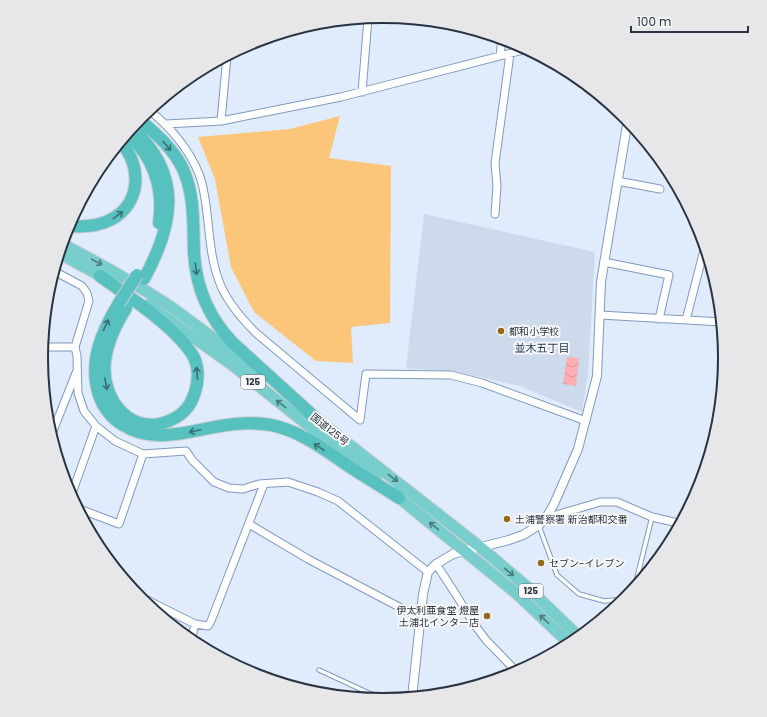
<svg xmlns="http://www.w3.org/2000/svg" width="767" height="717" font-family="Poppins,'Noto Sans JP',sans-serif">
<defs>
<pattern id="water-waves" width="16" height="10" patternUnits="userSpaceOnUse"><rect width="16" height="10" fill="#fcaeb3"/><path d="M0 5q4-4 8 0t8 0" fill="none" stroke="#d8969b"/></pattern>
</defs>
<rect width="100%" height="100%" fill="#e0ebfb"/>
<path fill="#cddaec" d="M424 214 595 252 588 375 582 412 520 386 457 372 406 368Z"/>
<path fill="#fbc57a" d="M340 116 329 158 391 166 390 323 351 327 353 363 316 361 254 312 231 267 215 179 198 137 290 129Z"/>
<path fill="url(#water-waves)" d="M567 357 579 358 576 386 563 384Z"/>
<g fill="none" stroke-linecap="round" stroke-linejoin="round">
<g stroke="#7f9abd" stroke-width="5.5">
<path id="service" d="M539 526 557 575 579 594 604 601 627 599
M634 590 652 517
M319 670 386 701"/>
</g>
<g stroke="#7f9abd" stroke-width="9">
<path id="minor" d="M500 56 502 38
M362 92 368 18
M149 110C170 127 189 149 199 174 205 189 206 206 208 222 210 242 212 262 219 281 226 301 242 319 256 333L360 420 366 374 451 375 482 383 586 421
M221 121 227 56
M166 124 221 121 341 97 527 49
M617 181 660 189
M495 214 497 186 495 163 510 54
M604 262 669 275 659 319
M54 271 82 286 87 293 89 301 75 347 77 356 78 393 84 411 96 426 115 441 143 454 186 451 192 460 214 482 229 488 243 489 259 484 288 482 318 492 338 501 428 572
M600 315 722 322
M686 320 704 250 706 248
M42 347H75
M51 436 76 373
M71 496 96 426
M77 508 119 524 143 454
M546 518 600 502H617L652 517 682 524
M249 524 308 559 420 618
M436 564 455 593 474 624 486 640 518 673
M137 595 195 624 208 626 211 621 264 484
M191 641 195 624"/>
</g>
<g stroke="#7f9abd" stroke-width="10">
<path id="tertiary" d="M412 698 423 594 428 572 436 564 453 554 509 540 523 535 539 525 546 518 554 504 578 449 597 376 601 282 628 119"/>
</g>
<g stroke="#ccced2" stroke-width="13">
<path id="trunk" d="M62 244C99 263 136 284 171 307 202 329 232 352 261 376
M59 253 108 280
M148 305 231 364 376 479
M314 417 480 547 526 586 580 638
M392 492 516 593 571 645"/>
</g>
<g stroke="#ccced2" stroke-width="14">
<path id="motorway" d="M139 119C156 134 173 148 183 169 195 196 193 225 194 253 196 288 209 318 233 343L321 423
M132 128C183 175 174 224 144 279
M127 134C154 156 164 189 159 223
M68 226C82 227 97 227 110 220 141 205 143 165 120 142
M100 276C128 296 174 326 192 354 199 365 199 380 195 392 191 405 185 413 173 419 133 440 100 400 105 361 107 342 116 324 126 308
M119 303C102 331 88 362 99 395 103 407 112 419 123 425 157 447 198 427 235 424 246 423 259 423 271 425 302 431 327 452 353 469 368 479 384 488 399 498"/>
</g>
<use href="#service" stroke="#fff" stroke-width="3.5"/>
<use href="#minor" stroke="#fff" stroke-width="7"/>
<use href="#tertiary" stroke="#fff" stroke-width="8"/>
<use href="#trunk" stroke="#78cecc" stroke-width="11"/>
<use href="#motorway" stroke="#57c1c0" stroke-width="12"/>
<g stroke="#ccced2" stroke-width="14" stroke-linecap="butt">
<path id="motorway-bridge" d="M119 303 137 275"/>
</g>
<use href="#motorway-bridge" stroke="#57c1c0" stroke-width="12"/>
</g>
<defs><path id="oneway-shaft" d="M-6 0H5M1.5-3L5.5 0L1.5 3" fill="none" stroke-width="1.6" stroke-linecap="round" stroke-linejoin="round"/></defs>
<g stroke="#3b6c74">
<use href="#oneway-shaft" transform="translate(167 146) rotate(49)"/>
<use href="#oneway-shaft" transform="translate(118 215) rotate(-36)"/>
<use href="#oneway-shaft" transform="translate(196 269) rotate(83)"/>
<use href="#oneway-shaft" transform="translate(106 325) rotate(-65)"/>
<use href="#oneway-shaft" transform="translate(197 373) rotate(-95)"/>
<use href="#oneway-shaft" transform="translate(106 384) rotate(79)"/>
<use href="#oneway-shaft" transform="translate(195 431) rotate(168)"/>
<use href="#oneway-shaft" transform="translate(319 447) rotate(-146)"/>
</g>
<g stroke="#4d7980">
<use href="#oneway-shaft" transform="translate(97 262) rotate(28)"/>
<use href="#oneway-shaft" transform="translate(281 404) rotate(-142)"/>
<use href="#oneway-shaft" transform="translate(393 478) rotate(37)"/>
<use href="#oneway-shaft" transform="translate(434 526) rotate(-141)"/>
<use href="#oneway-shaft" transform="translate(509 572) rotate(40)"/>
<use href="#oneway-shaft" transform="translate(544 619) rotate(-137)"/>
</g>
<g fill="#976819" stroke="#f7f7f7" stroke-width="1.5">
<circle cx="501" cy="331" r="4"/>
<circle cx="507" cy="519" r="4"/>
<circle cx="541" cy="563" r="4"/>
<circle cx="487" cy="616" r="4"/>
</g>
<g text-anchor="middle" stroke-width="4" stroke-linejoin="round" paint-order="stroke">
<g fill="#f7f7f7" stroke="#676e78" stroke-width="1">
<rect x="241" y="375" width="24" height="14" rx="3"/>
<rect x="519" y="584" width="24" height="14" rx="3"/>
</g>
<g font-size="9" font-weight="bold" fill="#293442">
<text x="253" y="385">125</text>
<text x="531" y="594">125</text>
</g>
<g font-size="10" fill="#293442" stroke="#f7f7f7" text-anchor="start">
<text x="509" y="335">都和小学校</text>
<text x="515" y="523">土浦警察署 新治都和交番</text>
<text x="549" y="567">セブン-イレブン</text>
<text x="479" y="614" text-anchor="end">伊太利亜食堂 燈屋<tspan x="479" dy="12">土浦北インター店</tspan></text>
</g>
<g font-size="10" fill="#293442" stroke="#f7f7f7">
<text transform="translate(330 429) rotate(38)" y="4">国道125号</text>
</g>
<g font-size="11" fill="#223957" stroke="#f7f7f7">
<text x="542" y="352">並木五丁目</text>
</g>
</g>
<path d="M0 0H767V717H0ZM48 358a335 335 0 1 1 670 0a335 335 0 1 1-670 0Z" fill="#e7e7e9" fill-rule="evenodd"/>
<path fill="none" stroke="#293442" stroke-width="2" d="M48 358a335 335 0 1 1 670 0a335 335 0 1 1-670 0Z"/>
<path d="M631 26v6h117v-6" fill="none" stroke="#293442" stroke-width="2"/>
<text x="637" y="26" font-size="12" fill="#293442" stroke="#f7f7f7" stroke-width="3" paint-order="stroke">100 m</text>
</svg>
